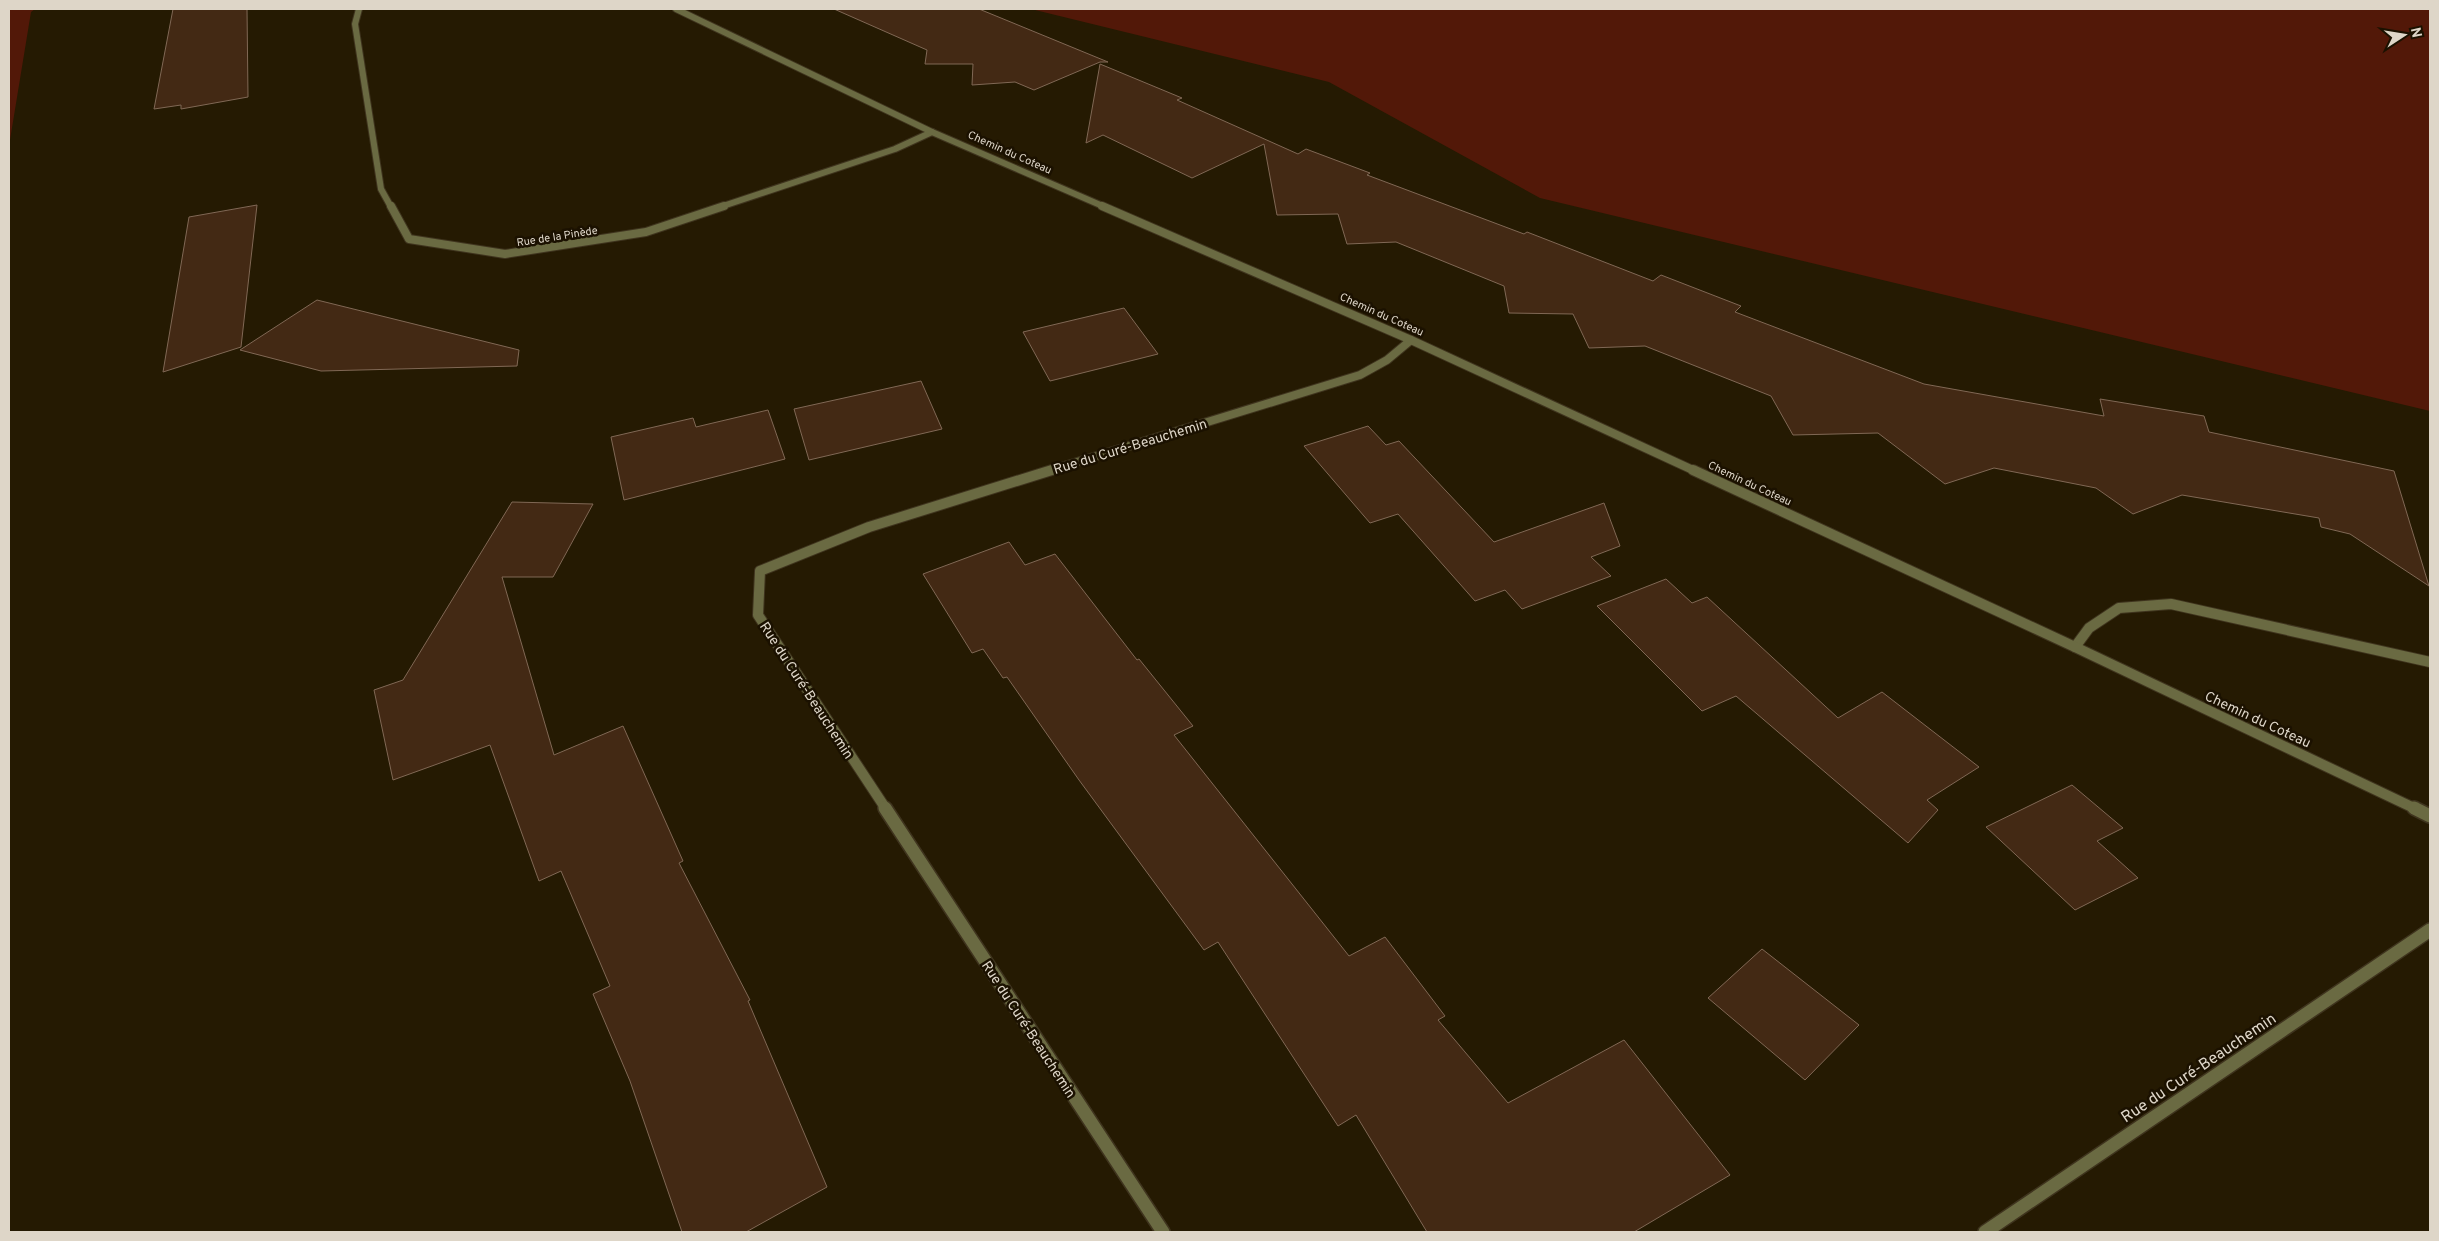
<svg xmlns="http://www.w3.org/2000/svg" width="2439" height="1241" font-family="Overpass,sans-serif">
<rect width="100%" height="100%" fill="#251a02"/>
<path fill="#521808" d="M9 9H35L31 12 9 146Z
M1031 9H2430V411L1540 198 1329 82Z"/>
<path fill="#432914" stroke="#806855" d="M173 9H247L248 97 181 109V105L154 109Z
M834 9H979L1108 62H1100L1034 90 1015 82 972 85 973 64H925L927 50Z
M1100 64 1182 98 1177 100 1298 154 1306 149 1370 173 1367 175 1524 234 1527 232 1653 281 1661 275 1741 306 1735 312 1924 384 2104 416 2100 399 2204 416 2209 432 2394 471 2429 586 2350 534 2321 527 2319 518 2182 495 2133 514 2096 488 1994 468 1945 484 1878 433 1793 435 1771 396 1645 346 1589 348 1573 314 1509 313 1504 286 1396 242 1347 244 1338 214 1277 215 1264 144 1192 178 1103 135 1086 143Z
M257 205 241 347 163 372 189 217Z
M317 300 519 350 517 366 321 371 240 350Z
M1124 308 1158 354 1050 381 1023 332Z
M921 381 942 429 809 460 794 409Z
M768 410 785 459 624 500 611 437 693 418 696 427Z
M1368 426 1386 445 1399 441 1494 542 1604 503 1620 546 1591 557 1611 576 1522 609 1505 590 1475 601 1398 514 1370 523 1304 446Z
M512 502 593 504 553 577H502L554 755 623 726 683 861 679 863 750 1000 748 1001 827 1187 746 1232H682L630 1081 593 994 610 986 561 871 539 881 490 745 393 780 374 690 403 680Z
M1009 542 1025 565 1055 554 1137 660 1139 659 1193 726 1174 735 1349 956 1385 937 1445 1016 1438 1020 1508 1103 1624 1040 1730 1175 1634 1232H1427L1356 1115 1338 1126 1218 942 1204 950 1079 780 1007 677 1003 678 983 649 972 653 923 574Z
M1666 579 1692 603 1707 597 1838 718 1882 692 1979 767 1927 800 1938 810 1908 843 1736 696 1702 711 1597 606Z
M2072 785 2123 828 2097 841 2138 878 2075 910 1986 827Z
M1762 949 1859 1025 1805 1080 1708 998Z"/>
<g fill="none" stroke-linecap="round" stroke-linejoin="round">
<g stroke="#3f341e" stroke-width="8">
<path id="minor-far3" d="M359 9 355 24 381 189 391 207
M720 207 895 149 932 132"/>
</g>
<g stroke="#3f341e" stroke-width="10">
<path id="minor-far2" d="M391 206 409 239 505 254 646 232 724 206
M1048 471 1360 375 1387 360 1411 340"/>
</g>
<g stroke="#3f341e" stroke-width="12">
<path id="minor-far1" d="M2075 647 2089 628 2119 608 2171 604 2430 662
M886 809 758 615 760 571 869 527 1052 470"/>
</g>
<g stroke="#3f341e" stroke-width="16">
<path id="minor" d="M885 808 1163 1232
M1985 1232 2430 930"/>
</g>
<g stroke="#3f341e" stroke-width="8">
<path id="tertiary-far3" d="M676 9 932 132 1105 207"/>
</g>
<g stroke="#3f341e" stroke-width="10">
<path id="tertiary-far2" d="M1102 206 1411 340 1695 471"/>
</g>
<g stroke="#3f341e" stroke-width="12">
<path id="tertiary-far1" d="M1693 470 2075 647 2416 809"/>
</g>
<g stroke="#3f341e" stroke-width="16">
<path id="tertiary" d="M2414 808 2430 816"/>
</g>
<use href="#minor-far3" stroke="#6a6a42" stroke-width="6"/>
<use href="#minor-far2" stroke="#6a6a42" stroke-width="8"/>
<use href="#minor-far1" stroke="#6a6a42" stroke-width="10"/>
<use href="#minor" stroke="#6a6a42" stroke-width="13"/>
<use href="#tertiary-far3" stroke="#6a6a42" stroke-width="6"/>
<use href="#tertiary-far2" stroke="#6a6a42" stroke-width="8"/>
<use href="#tertiary-far1" stroke="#6a6a42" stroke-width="10"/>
<use href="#tertiary" stroke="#6a6a42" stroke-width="13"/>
</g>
<g text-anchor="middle" stroke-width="5" stroke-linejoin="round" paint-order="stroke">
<g font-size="11" fill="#ded6c8" stroke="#1b1100">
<text transform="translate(1010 152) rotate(24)" y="4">Chemin du Coteau</text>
<text transform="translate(557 236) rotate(-9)" y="4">Rue de la Pinède</text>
<text transform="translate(1382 314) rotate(24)" y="4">Chemin du Coteau</text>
<text transform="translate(1750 483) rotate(25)" y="4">Chemin du Coteau</text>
</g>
<g font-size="14" fill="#ded6c8" stroke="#1b1100">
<text transform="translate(1130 446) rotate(-17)" y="5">Rue du Curé-Beauchemin</text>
<text transform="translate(807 690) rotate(57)" y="5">Rue du Curé-Beauchemin</text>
<text transform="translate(2258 719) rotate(25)" y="5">Chemin du Coteau</text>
<text transform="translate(1029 1029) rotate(57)" y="5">Rue du Curé-Beauchemin</text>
</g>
<g font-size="16" fill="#ded6c8" stroke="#1b1100">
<text transform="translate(2198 1067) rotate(-34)" y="6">Rue du Curé-Beauchemin</text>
</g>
</g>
<rect width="2439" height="1241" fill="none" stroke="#ded6c8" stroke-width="20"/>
<g transform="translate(2404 35) rotate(78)" stroke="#1b1100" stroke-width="4" paint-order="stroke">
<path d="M0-4L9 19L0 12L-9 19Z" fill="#ded6c8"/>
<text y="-8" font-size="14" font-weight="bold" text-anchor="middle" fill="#ded6c8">N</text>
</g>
</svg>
